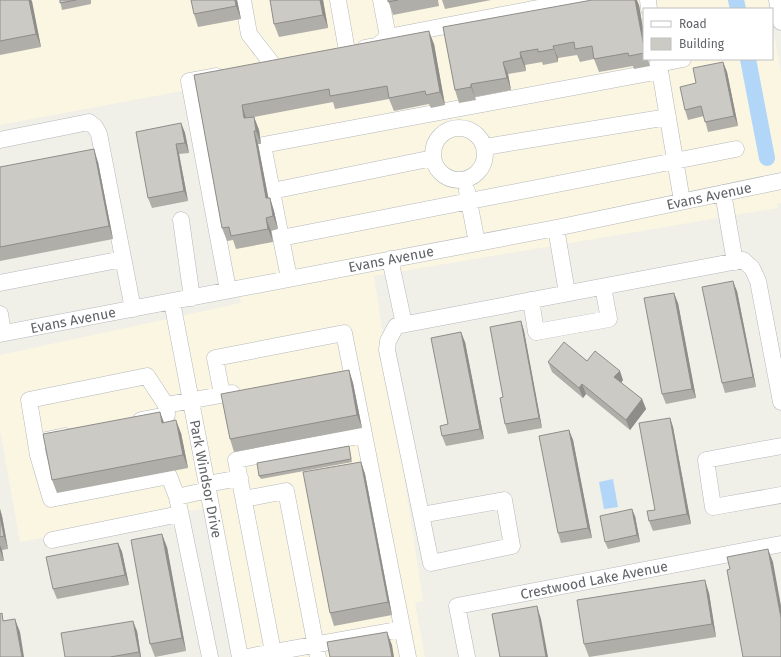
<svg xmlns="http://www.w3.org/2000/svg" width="781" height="657" font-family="'Fira Sans',sans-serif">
<rect width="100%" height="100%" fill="#f0efe8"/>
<path fill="#fbf6e2" d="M0 0H768L769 9H644V59H772V23L781 73V172L555 220 236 281 193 89 0 125Z
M781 189V203L777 204 778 208 374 276 423 601 415 603 425 657H247L217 506 20 542 0 430V355L241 303 240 296Z"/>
<path fill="#b1d6f7" d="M613 479 618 507 604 509 599 482Z"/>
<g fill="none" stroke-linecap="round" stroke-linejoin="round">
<path stroke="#b1d6f7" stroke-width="16" d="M736 0 738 9
M748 59 767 158"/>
<g stroke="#b5b7bb" stroke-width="17">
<path id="minor" d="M243 0 249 34 273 65
M338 0 347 51
M381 0 388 37 580 0
M648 0 649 9
M777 0 781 22
M365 48 377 46 388 37
M658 59 682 201
M658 64 683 59
M216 76 189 81 228 290
M433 154a26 26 0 1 1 52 0a26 26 0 1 1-52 0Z
M0 140 89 122 95 127 99 134 133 309
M485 147 668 117
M272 191 433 158
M467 191 477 243
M723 193 735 262
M181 220 192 298
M556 228 567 293
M281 238 263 145 660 71
M390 259 404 324
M289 278 281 238 736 149
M0 283 123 259
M531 300 536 332 609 319 603 287
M172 302 240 657
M0 314 3 333
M0 334 556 228 781 181
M222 394 215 358 344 333 408 657
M166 405 232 393
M141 420 167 415 166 405 147 376 29 400 38 455 51 499 169 476 177 497
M37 442 65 436
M781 446 706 460 713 507 781 495
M207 484 240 478
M208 490 177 497 210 657
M244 499 286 491 318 657
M421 515 504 500 512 546 431 563 387 350 388 341 396 326 743 260 752 268 758 281 781 402
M52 540 180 514
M247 657 402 629
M274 657 236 460 364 435
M467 657 457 606 781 544"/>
</g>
<use href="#minor" stroke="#fff" stroke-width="16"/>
</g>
<path fill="#afaea9" d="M0 0H31L41 47 0 55Z
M60 0H91V4L62 10Z
M191 0H237L241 19 198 27 194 14Z
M270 0H323L328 28 279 37 274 24Z
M388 0H438L439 6 393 15Z
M442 0H491L445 9Z
M639 5 644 35V59H648L650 66 634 69 633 66 599 72 594 59 580 62 577 55 558 58V62L543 65 542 62 525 65 526 71 508 74 511 90 475 97 476 100 459 103 455 90 443 27Z
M434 44 445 105 431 108 429 104 394 111 389 99 335 109 333 102 254 117 259 130 261 144H258L268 198H270L274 211 278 229 271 231 273 242 236 249 233 240 227 241 222 228 194 75Z
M723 62 727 72 738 126 708 132 704 116 688 120 685 110 696 83Z
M181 123 185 133 189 153 179 154 188 201 152 208 148 198Z
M98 162 113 239 0 261V167Z
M737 291 756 387 725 393 722 383Z
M678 303 696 398 666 404 662 394Z
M521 321 524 331 542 428 508 434 505 424 503 397Z
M465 342 484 439 446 446 442 436 448 424Z
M587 361 623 380 621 383 642 399 646 409 630 430 586 394 583 398 552 372 548 362Z
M349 370 353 383 362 428 234 452 230 439Z
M670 418 673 427 691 524 653 531 649 521 655 510Z
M164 422 181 433 188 468 57 493 52 480Z
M569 430 573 440 592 538 561 543 558 533Z
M349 446 352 462 261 479 259 476Z
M361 462 365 474 392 615 334 626 330 613Z
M0 509 2 516 8 549 2 550 4 561H0Z
M635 516 640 542 608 549 605 542Z
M118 543 122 552 129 585 57 599 53 589Z
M167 547 186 651 155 657 150 644Z
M709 593 716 637 589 657 584 644Z
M137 631 141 657H65Z"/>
<path fill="#8f8d8a" d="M29 0H31L32 1 41 47 36 34Z
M235 0H237L241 19 236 6Z
M320 0H323L328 28 323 15Z
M635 0H637L639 5 644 35V47Z
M429 31 434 44 445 105 440 92Z
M553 46 558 58V62L554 49Z
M520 52 525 65 526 71 521 58Z
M503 62 508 74 511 90 507 78Z
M723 62 727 72 738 126 734 116Z
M471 84 475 97 476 100 471 87Z
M242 105 246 118H244Z
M254 117 259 130 261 144 256 131Z
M181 123 185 133 189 153 185 143Z
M254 131 258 144 271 211 266 198Z
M176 144 179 154 188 201 184 191Z
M94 149 98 162 113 239 109 226Z
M270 198 274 211 278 229 273 216Z
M266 218 271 231 273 242 268 229Z
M733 281 737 291 756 387 753 377Z
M674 293 678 303 696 398 692 389Z
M521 321 524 331 542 428 539 418Z
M461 332 465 342 484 439 480 429Z
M349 370 353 383 362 428 357 415Z
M620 371 623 380 618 387 614 377Z
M582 384 586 394 583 398 579 388Z
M642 399 646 409 630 430 626 420Z
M160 412 165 425 162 423Z
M670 418 673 427 691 524 687 514Z
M176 420 181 433 188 468 183 455Z
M569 430 573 440 592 538 588 528Z
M361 462 365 474 392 615 388 602Z
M0 509 2 516 8 549 4 536 0 516Z
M632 509 635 516 640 542 637 535Z
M162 534 167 547 186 651 182 638Z
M118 543 122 552 129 585 125 575Z
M0 545 2 550 4 561 0 550Z
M768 549 773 562 781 606V618Z
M705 580 709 593 716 637 712 624Z
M537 606 541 619 548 657H546Z
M15 619 20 632 24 657H22Z
M133 621 137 631 141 657H140L139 652Z
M387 632 392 645 394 657H392Z"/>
<path fill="#cccac5" stroke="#8f8d8a" d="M0 0H29L36 34 0 41Z
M60 0H76L60 3Z
M191 0H235L236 6 194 14Z
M270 0H320L323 15 274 24Z
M388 0H398L388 2Z
M592 0H635L644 47V53L629 56 628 53 594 59 592 46 575 49 574 42 553 46 554 49 538 52V49L520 52 521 58 503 62 507 78 471 84V87L455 90 443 27Z
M429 31 440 92 426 95 425 91 389 98 387 86 330 96 329 89 242 105 244 118 254 117 256 131H254L266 198H270L273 216 266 218 268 229 231 236 229 227 222 228 194 75Z
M723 62 734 116 705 122 701 106 685 110 680 87 696 83 693 68Z
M181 123 185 143 176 144 184 191 148 198 136 132Z
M94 149 109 226 0 247V167Z
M733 281 753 377 722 383 702 287Z
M674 293 692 389 662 394 644 298Z
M521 321 539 418 505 424 500 398 503 397 490 327Z
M461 332 480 429 442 436 440 426 448 424 431 338Z
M564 342 587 361 595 351 620 371 614 377 642 399 626 420 582 384 579 388 548 362Z
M349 370 357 415 230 439 221 394Z
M160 412 162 423 176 420 183 455 52 480 43 434Z
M670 418 687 514 649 521 647 511 655 510 639 423Z
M569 430 588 528 558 533 539 436Z
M349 446 351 459 259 476 257 463Z
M361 462 388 602 330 613 303 472Z
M632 509 637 535 605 542 600 516Z
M0 516 4 536 0 537Z
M162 534 182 638 150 644 131 540Z
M118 543 125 575 53 589 46 557Z
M768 549 781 618V657H743L727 570 730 569 727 557Z
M705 580 712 624 584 644 577 600Z
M537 606 546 657H500L492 614Z
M2 613 3 621 15 619 22 657H0V614Z
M133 621 139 652 110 657H65L61 633Z
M387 632 392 657H330L327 642Z"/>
<g text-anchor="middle" stroke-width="3.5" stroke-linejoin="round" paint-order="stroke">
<g font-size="14" fill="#5f6267" stroke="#fff">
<text transform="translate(709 196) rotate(-12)" y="5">Evans Avenue</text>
<text transform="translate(391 259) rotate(-11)" y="5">Evans Avenue</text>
<text transform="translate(73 320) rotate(-11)" y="5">Evans Avenue</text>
<text transform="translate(206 479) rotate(79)" y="5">Park Windsor Drive</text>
<text transform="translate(594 580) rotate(-11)" y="5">Crestwood Lake Avenue</text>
</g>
</g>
<rect x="643" y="8" width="130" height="52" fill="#ffffff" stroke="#bfc0c2"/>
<rect x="651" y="21" width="20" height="6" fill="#ffffff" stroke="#bfc0c2"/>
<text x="679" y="28" font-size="12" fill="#5f6267">Road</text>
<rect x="651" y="38" width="20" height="12" fill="#cccac5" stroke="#bfc0c2"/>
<text x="679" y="48" font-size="12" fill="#5f6267">Building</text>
</svg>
